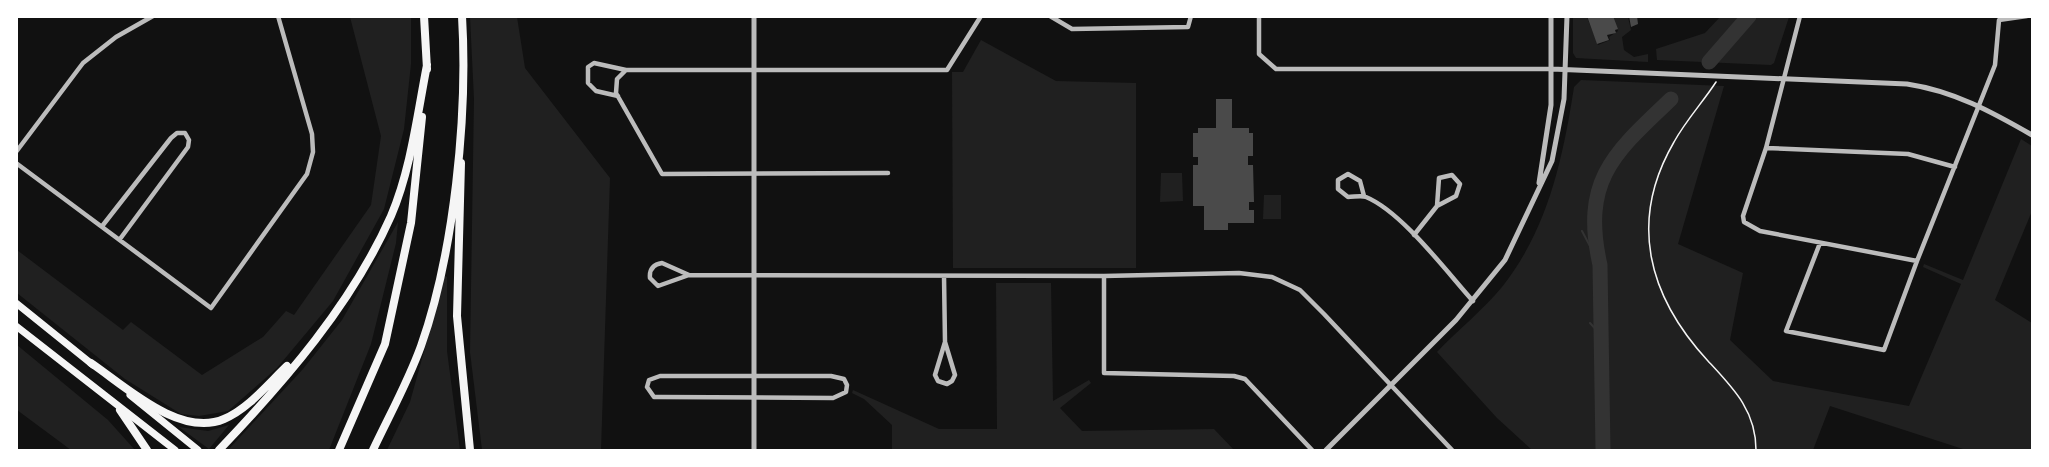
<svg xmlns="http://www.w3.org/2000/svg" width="2049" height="467" font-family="'Fira Sans',sans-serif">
<rect width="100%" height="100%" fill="#111"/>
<path fill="#202020" d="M1721 16 1789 17 1774 63 1771 65 1657 60 1656 49 1705 33Z
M350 17H411V64L404 129 384 209 333 301 277 368 228 411 199 416 181 414 125 379 17 293V250L123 330 131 322 202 375 263 337 286 311 294 315 371 205 381 136Z
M470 17H517L525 68 610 178 601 450H482L470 352 474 99Z
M1573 17H1587L1598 45 1610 40 1609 37 1618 31 1613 17H1628L1631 30 1622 37 1624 50 1634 57 1648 54V62L1576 58 1573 53Z
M981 40 1056 81 1136 83V268H953L952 72H963Z
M1581 80 1724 86 1678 244 1743 273 1730 340 1773 381 1909 406 1961 284 1923 267 1924 264 1963 280 2021 139 2032 146V211L1995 300 2032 323V450H1966L1830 406 1813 450H1532L1497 418 1437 352C1458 330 1483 310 1502 287 1548 229 1563 158 1574 87Z
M1161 173H1182L1183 201 1160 202Z
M1264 195H1281V219H1263Z
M398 222 396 243 371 344 329 450H228L303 369 342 320Z
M445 276 447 277V351L460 450H387L410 402Z
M996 283H1051L1053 401 1089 380 1091 383 1060 408 1082 431 1214 429 1234 450H892V425L864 399 852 393 853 390 939 429H997Z
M17 345 108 420 135 450H71L17 410Z
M229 425 209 449 179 427 208 431Z"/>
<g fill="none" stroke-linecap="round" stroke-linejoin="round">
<path stroke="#333" stroke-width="2" d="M1582 231 1600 265
M1590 323 1600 334
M1601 354 1605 351"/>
<path stroke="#333" stroke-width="15" d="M1709 62 1749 16
M1603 450 1600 265C1581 180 1614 153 1671 99"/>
</g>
<path fill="#4a4a4a" d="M1587 16H1613L1618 29 1615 30 1616 33 1607 35 1609 40 1597 44Z
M1629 16H1637L1638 24 1631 27Z
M1216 99H1232V128H1249V133H1253V156H1248V165H1253L1254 202H1249V210H1254V223H1228V230H1204V206H1193V165H1198V157H1193V133H1198V128H1216Z"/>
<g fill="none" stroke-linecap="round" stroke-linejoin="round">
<path stroke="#f5f5f5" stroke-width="1.5" d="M1716 82C1703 102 1686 120 1674 142 1628 221 1648 296 1708 361 1734 389 1756 411 1756 450"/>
<path stroke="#bcbcbc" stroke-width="4.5" d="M1050 16 1072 29 1188 27 1191 16
M1259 16V54L1276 69H1552
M1800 16 1766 148 1743 216 1744 222 1760 231 1917 261 1995 65 1999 20 2027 16
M618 96 596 91 588 83V67L594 63 626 70
M1766 148 1908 154 1955 167
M16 152 83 63 116 37 153 16
M16 163 211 308 307 174 313 152 312 134 278 16
M888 173 662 174 616 93 617 79 626 70H947L981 16
M1364 196 1360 181 1348 174 1338 180V189L1348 197C1354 197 1361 195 1366 197 1402 212 1446 271 1473 301
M103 225 171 138 177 133H185L189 140 188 147 120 239
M1414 235 1437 206 1456 196 1460 184 1452 175 1439 178 1437 206
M1820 243 1786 331 1884 350 1917 261
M662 263 689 275 658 286 650 278C649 269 654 264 662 263Z
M689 275 1104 276 1239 273 1272 277 1300 290 1324 314 1452 450
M944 276 945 342
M1104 276V373L1234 376 1245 379 1312 450
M945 342 955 375 952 381 947 384 938 381 935 375Z
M660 376H831L844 379 847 385 846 392 833 398 660 397H654L647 387 649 380Z"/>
<path stroke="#bcbcbc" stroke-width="5" d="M1552 69 1907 84C1954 91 1992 112 2032 135
M1539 183 1551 105V16
M754 450V16
M1326 450 1456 320 1505 260 1552 161 1564 99 1567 16"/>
<path stroke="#f5f5f5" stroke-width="7" d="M16 303 93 365
M16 326 175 450
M130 395 198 450"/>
<path stroke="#f5f5f5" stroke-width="8" d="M424 16 427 69
M461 163 457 316 470 450
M91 363C125 386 180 438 224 419 248 409 268 384 287 366
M120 410 147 450
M219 450C285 381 352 304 391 216 411 169 417 116 427 65
M339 450 385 344 411 223 422 117
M373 450C389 416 408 382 421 346 454 253 468 116 462 16"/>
</g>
<rect width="2049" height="467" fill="none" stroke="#ffffff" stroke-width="36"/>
</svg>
